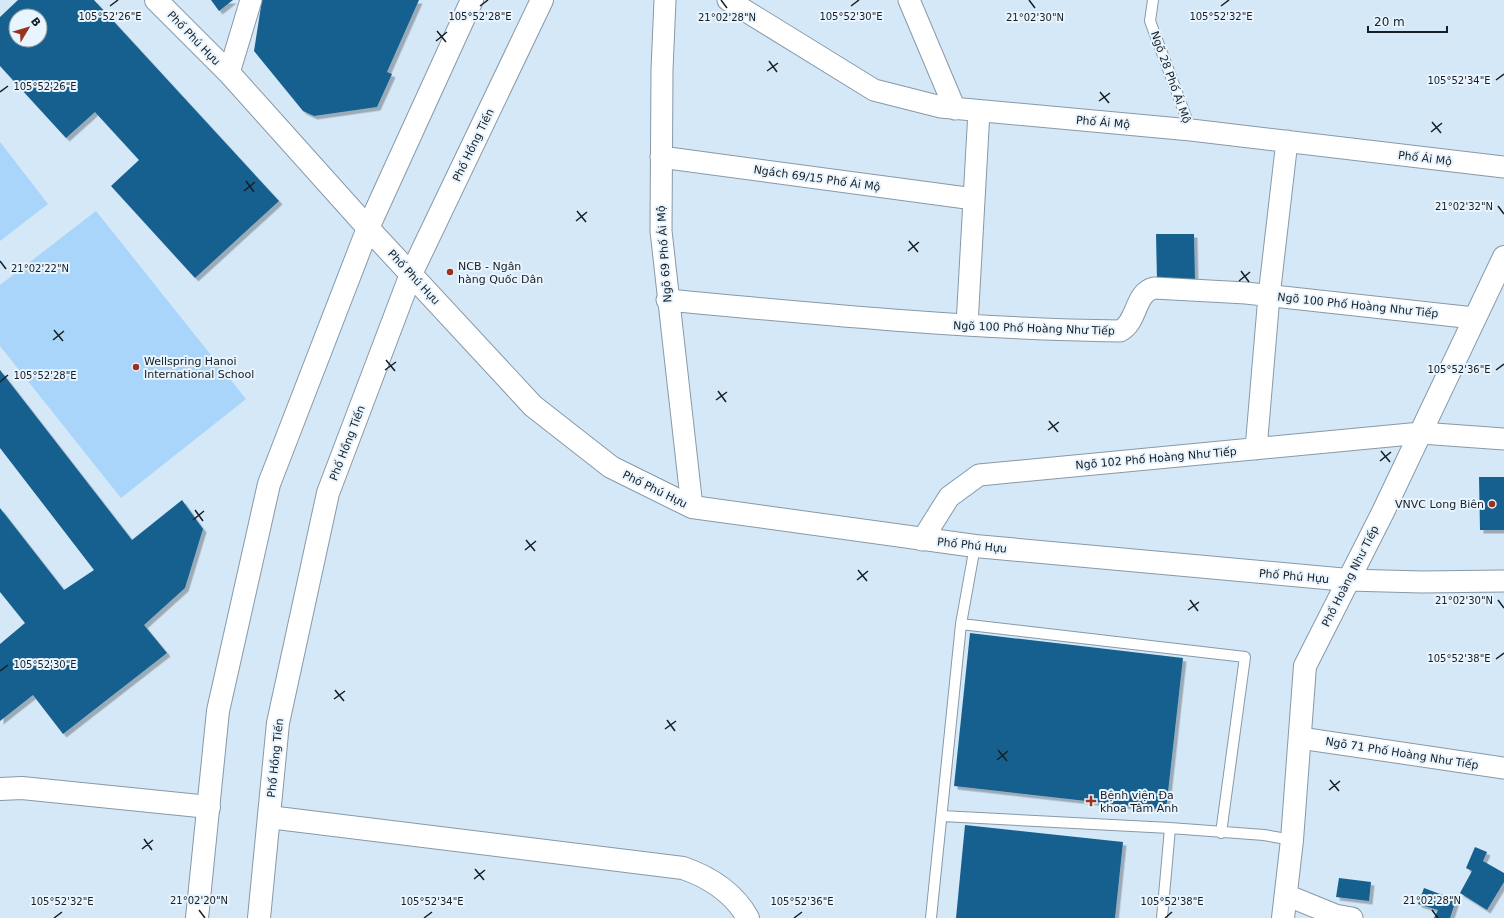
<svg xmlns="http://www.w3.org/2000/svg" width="1504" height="918" font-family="'DejaVu Sans',sans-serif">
<defs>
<filter id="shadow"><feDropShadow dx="3.5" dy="3.5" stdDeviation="0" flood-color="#0004"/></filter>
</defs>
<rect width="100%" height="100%" fill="#d5e8f8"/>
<path fill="#a8d5f9" d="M0 142 48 204 0 241Z
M96 211 246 399 121 498 0 346V285Z"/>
<path fill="#186090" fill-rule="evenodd" filter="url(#shadow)" d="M18 0H94L279 201 195 278 111 186 139 160 95 112 66 138 0 66V17ZM16 16H40V40H16Z
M211 0H233L219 11Z
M262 0H419L387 72 392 74 377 107 314 116 303 111 254 51Z
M1156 234H1194L1195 280H1157Z
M0 370 132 540 182 500 203 529 185 588 144 625 167 653 63 734 33 695 0 721V644L25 623 0 592V508L64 590 94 570 0 448Z
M1479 477H1504V530H1480Z
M970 633 1183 658 1166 810 954 786Z
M965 825 1123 842 1115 918H956Z
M1475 847 1487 852 1483 861 1504 873V882L1487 910 1460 893 1472 871 1466 868Z
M1339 878 1371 882 1369 901 1336 897Z
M1424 888 1456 900 1450 918H1434L1438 910 1418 904Z"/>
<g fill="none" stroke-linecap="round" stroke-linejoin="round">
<g stroke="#8799a8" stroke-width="12">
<path id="lane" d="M1153 0 1150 21 1191 130
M961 624 975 546
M942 816 1170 828 1264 835 1292 840
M931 918 961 624 1245 657 1221 833
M1162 918 1170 828"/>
</g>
<g stroke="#8799a8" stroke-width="23">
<path id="street" d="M665 0 662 70 661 231 692 507
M728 0 874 90 941 107 1191 130 1504 167
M909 0 955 109
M229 73 251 0
M661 157 974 199
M667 300C818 314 968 329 1120 331 1138 322 1134 293 1154 288L1246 293 1474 318
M967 325 979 111
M1256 449 1269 296 1287 141
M922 540 949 497 979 475 1421 433 1504 439
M1348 580 1422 582 1504 581
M1300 738 1504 768
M1286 895 1335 915 1352 918"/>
</g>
<g stroke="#8799a8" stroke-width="24">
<path id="secondary" d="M156 0 229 73 368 228 533 406 611 467 692 507 975 546 1348 580
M0 789 22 788 209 807
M269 817 683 868C709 877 734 893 748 918
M1283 918 1292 840 1305 666 1383 512 1504 257"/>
</g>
<g stroke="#8799a8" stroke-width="24">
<path id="primary" d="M197 918 218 711 269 484 368 228 472 0
M259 918 278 723 328 493 411 274 542 0"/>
</g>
<use href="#lane" stroke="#fff" stroke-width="10"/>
<use href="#street" stroke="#fff" stroke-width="21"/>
<use href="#secondary" stroke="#fff" stroke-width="22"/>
<use href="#primary" stroke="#fff" stroke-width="22"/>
</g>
<path fill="none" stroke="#171e24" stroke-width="1.5" d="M721 0 727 8M1029 0 1035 8M110 6 118 0M480 6 488 0M851 6 859 0M1221 6 1229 0M437 31 446 42M436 41 447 32M769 61 777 72M767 71 778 63M1496 80 1504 74M0 92 8 86M1100 92 1109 103M1099 101 1110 93M1432 122 1441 133M1431 132 1442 123M246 181 254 192M244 191 255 182M1498 206 1504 214M577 211 586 222M576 221 587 212M909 241 918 252M908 251 919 242M0 261 6 269M1241 271 1249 282M1239 281 1250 272M54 330 63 341M53 340 64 331M386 360 395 371M385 370 396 362M1496 370 1504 364M0 382 8 375M718 391 726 402M716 400 727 392M1049 421 1058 432M1048 430 1059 422M1381 451 1390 462M1380 461 1391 452M195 510 203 521M193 520 204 511M526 540 535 551M525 550 536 541M858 570 867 581M857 580 868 571M1190 600 1198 611M1498 600 1504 608M1188 610 1199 602M1496 659 1504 653M0 671 8 665M335 690 344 701M334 699 345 691M667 720 675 731M665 729 676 721M998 750 1007 761M997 760 1008 751M1330 780 1339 791M1329 790 1340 781M144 839 152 850M142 849 153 840M475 869 484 880M474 879 485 870M199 910 205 918M1432 910 1438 918M54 918 62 912M424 918 432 912M794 918 802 912M1165 918 1172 912"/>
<g fill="#9b321d" stroke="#e8f4fe" stroke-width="1.5">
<circle cx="450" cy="272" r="4"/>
<circle cx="136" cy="367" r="4"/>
<circle cx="1492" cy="504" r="4"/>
<path d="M1089 795h4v4h4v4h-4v4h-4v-4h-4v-4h4z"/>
</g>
<g text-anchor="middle" stroke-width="4" stroke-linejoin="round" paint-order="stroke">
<g font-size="11" fill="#171e24" stroke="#e8f4fe">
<text transform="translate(194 38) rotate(46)" y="4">Phố Phú Hựu</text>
<text transform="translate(1171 77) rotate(70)" y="4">Ngõ 28 Phố Ái Mộ</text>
<text transform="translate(1103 122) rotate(5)" y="4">Phố Ái Mộ</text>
<text transform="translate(473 145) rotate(-64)" y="4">Phố Hồng Tiến</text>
<text transform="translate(1425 158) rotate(7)" y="4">Phố Ái Mộ</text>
<text transform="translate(817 178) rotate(8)" y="4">Ngách 69/15 Phố Ái Mộ</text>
<text transform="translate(664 254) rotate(-94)" y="4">Ngõ 69 Phố Ái Mộ</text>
<text transform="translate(414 277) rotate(47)" y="4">Phố Phú Hựu</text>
<text transform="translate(1358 305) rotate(6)" y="4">Ngõ 100 Phố Hoàng Như Tiếp</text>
<text transform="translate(1034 328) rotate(2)" y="4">Ngõ 100 Phố Hoàng Như Tiếp</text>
<text transform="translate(347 443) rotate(-69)" y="4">Phố Hồng Tiến</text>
<text transform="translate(1156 458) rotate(-5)" y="4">Ngõ 102 Phố Hoàng Như Tiếp</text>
<text transform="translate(655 489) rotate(26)" y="4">Phố Phú Hựu</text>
<text transform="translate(972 545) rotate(6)" y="4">Phố Phú Hựu</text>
<text transform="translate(1294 576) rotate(5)" y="4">Phố Phú Hựu</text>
<text transform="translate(1350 576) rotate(-63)" y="4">Phố Hoàng Như Tiếp</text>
<text transform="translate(1402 753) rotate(9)" y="4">Ngõ 71 Phố Hoàng Như Tiếp</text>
<text transform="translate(275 758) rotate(-84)" y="4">Phố Hồng Tiến</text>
</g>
<g font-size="11" fill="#171e24" stroke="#e8f4fe" text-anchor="start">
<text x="458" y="270">NCB - Ngân<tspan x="458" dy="13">hàng Quốc Dân</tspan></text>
<text x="144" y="365">Wellspring Hanoi<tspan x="144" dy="13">International School</tspan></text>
<text x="1484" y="508" text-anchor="end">VNVC Long Biên</text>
<text x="1100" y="799">Bệnh viện Đa<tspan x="1100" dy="13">khoa Tâm Anh</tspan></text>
</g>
</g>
<g font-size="10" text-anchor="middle" fill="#171e24" stroke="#e8f4fe" stroke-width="4" stroke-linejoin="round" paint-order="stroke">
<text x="110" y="20">105°52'26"E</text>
<text x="480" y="20">105°52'28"E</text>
<text x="851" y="20">105°52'30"E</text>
<text x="1221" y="20">105°52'32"E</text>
<text x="727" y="21">21°02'28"N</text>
<text x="1035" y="21">21°02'30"N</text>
<text x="1459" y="84">105°52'34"E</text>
<text x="45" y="90">105°52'26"E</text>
<text x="1464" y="210">21°02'32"N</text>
<text x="40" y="272">21°02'22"N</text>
<text x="1459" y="373">105°52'36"E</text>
<text x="45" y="379">105°52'28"E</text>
<text x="1464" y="604">21°02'30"N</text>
<text x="1459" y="662">105°52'38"E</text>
<text x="45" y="668">105°52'30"E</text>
<text x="199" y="904">21°02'20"N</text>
<text x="1432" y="904">21°02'28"N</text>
<text x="62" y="905">105°52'32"E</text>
<text x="432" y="905">105°52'34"E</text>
<text x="802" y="905">105°52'36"E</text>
<text x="1172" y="905">105°52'38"E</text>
</g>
<g transform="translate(28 28) rotate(52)"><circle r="19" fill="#e8f4fe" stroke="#949ea7"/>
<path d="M0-3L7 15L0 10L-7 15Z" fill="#9b321d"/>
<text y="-6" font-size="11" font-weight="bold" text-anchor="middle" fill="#171e24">B</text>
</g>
<path d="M1368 26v6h79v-6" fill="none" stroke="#171e24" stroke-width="2"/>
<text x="1374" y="26" font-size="12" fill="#171e24" stroke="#e8f4fe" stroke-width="3" paint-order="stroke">20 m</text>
</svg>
